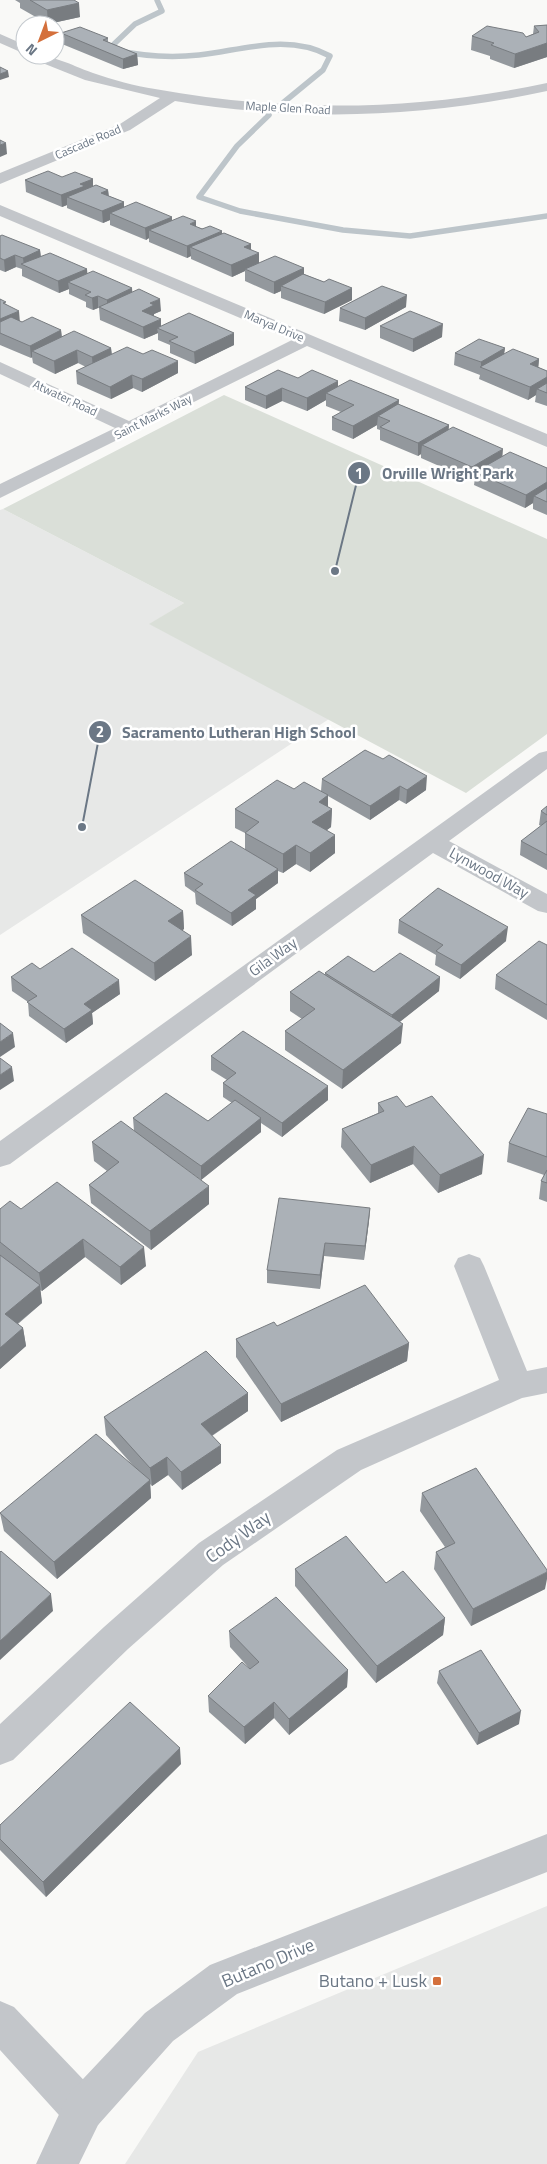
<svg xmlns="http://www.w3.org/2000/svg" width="547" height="2164" font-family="'Titillium Web',sans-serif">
<rect width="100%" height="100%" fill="#f9f9f7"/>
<path fill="#e7e8e7" d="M3 509 184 603 150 624 329 719 0 935V510Z
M547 1906V2164H125L198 2052Z"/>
<path fill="#dadfd8" d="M224 395 547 539V734L466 793 149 624 184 603 3 509Z"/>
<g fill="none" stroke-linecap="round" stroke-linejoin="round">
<path stroke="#bdc5ca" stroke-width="5.5" d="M157 0 162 11 135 24 113 45 115 50C142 56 171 58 199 55 243 50 288 33 330 56L323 70 284 102
M269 115 237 146 199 197 240 211 343 230 410 236 547 216"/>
<path fill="#c3c6ca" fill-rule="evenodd" d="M0 34 25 45V54L0 43Z
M28 55C55 55 68 64 93 73 113 80 135 86 155 89 289 113 415 111 547 83V91C422 118 302 122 175 101L130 130 0 184V173L120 124 160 98 85 80 30 58Z
M0 205 547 434V447L307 346 0 498V484L115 428 0 374V362L129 421 292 340 0 216Z
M547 751V769L449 841 547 894V913L538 911 433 853 10 1164 0 1167V1141L539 753Z
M469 1254 480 1258 484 1266 527 1371 547 1367V1393L522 1398 361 1470 223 1565 128 1649 13 1760 0 1765V1724L104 1627 199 1543 337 1450 499 1380 454 1266 458 1258Z
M0 2001 14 2007 98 2095 104 2110 98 2125 83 2131 68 2125 0 2050Z"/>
<path fill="#c3c6ca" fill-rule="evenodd" d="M547 1834V1872L237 1994 173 2041 98 2125 79 2164H36L68 2095 145 2013 210 1965Z"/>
</g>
<path fill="#93989d" d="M15 0H74L80 17 48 24 20 8V3Z
M547 25V57L514 68 490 59V56L471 50 472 36 526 37 533 34 534 26Z
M61 33 108 38V42L137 54 138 65 123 69 62 44Z
M62 177 93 179V186L108 190 109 196 124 202V207L172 217V220L222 234 251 244V249L259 263 304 268V274L324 282 352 288V300L324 314 281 298V291L274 294 245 281V271L232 277 191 259V256L187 258 149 242V238L146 240 110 225V220L103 223 67 208V205L62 207 26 192 25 180Z
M0 232V236L40 250 41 256 87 269V274L132 288V292L161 311 154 314V316L161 326 234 345 195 364 170 353V345L158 340V333L144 339 100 320 99 308H98L93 310 86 307V302L69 294V289L59 293 22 276V269L16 267 5 272 0 270Z
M0 299 7 305 20 321 22 322 61 330 62 337 111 348 112 354 178 373 142 392 133 388 111 399 77 384 76 371 86 367 78 363 55 374 33 363 32 357 31 358 0 345Z
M406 307 365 330 339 321 340 308Z
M380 326 442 337 413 352 380 338Z
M505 348 504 354 539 359 538 367 547 371V406L535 402 536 395 528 400 479 379 480 375 454 365 455 353Z
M298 378 399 400 398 404 449 425 448 430 502 456 547 468V515L533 509V503L525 508 474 485 475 478 471 480 421 458V454L418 456 380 440V430L377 429V425L353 439 332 430V417L341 412 326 406V400L307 411 282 401 266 409 245 400V387Z
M365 750 426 790 406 804 399 800 370 820 328 796V807L332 809 331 827 327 830 335 853 310 872 296 864 283 873 278 871V883L256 899V909L232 926 196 904 195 893 185 886 184 873 245 849V833L235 828V809L294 789 321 791 322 779Z
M547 806V870L520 855 521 841 541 826 539 825 541 811Z
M183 911 184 929 182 930 192 955 155 981 83 933 81 915Z
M399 920 506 941 460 979 435 965 436 955 398 933Z
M547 945V1020L495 989 496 975Z
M40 969 120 994 92 1013 93 1024 66 1043 29 1016 28 1002 12 991 11 977Z
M374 972 440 977 439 991 399 1022 401 1043 342 1089 285 1050V1031L302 1019 290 1011V992L325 975V973Z
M211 1056 328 1100 282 1137 261 1123V1132L201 1180 172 1159 209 1204 151 1250 91 1203 89 1185 107 1171 94 1161 92 1142 134 1131 133 1118 208 1121 232 1103 223 1097V1083L227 1080 211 1070Z
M378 1103 406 1107 482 1174 438 1193 413 1164 370 1183 341 1147 342 1129 378 1113Z
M547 1114V1202L539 1199 541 1181 544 1175 507 1162 509 1143Z
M370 1208 369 1221 364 1260 324 1256 320 1289 267 1283V1270Z
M0 1209H21L146 1266 121 1285 85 1257 42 1291 40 1290 42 1303 18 1324 23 1328 26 1346 0 1369Z
M277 1326 409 1343 407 1361 281 1422 236 1357V1339Z
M248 1393V1411L212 1436 221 1463 182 1490 168 1475 152 1486 150 1484 151 1498 57 1579 4 1531 0 1513 136 1469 106 1435 104 1417Z
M422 1493 545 1589 471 1626 434 1569 436 1552 445 1547 420 1511Z
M295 1569 386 1583 445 1618 443 1635 376 1683 295 1586Z
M229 1631 348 1670 347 1687 289 1735 274 1718 245 1744 209 1712 208 1696 250 1669 230 1647Z
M439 1671 519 1724 477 1745 437 1683Z
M181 1764 46 1897 0 1850V1825Z"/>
<path fill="#787c80" d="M79 3 80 17 48 24 47 10Z
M547 43V57L514 68 515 54Z
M137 54 138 65 123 69V59Z
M8 71 9 77 0 80V74Z
M6 143 7 154 0 157V145Z
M93 179V190L67 197V205L62 207 61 195 80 184Z
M108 190 109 201 101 193Z
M124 202V214L110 213V220L103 223 102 211Z
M172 217V228L149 230V238L146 240 145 228Z
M196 221V233L190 224Z
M222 231V243L190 247 191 256 187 258V246Z
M251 244V255L244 247Z
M40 250 41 262 24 266 23 258Z
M259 253V265L245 269V271L232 277 231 265Z
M15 255 16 267 5 272 4 260Z
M304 268V280L281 286V291L274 294V282Z
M87 269 88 281 68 282 69 289 59 293 58 281Z
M132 288 133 301 107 311V300Z
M352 288V300L324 314 325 302Z
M407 295 406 307 365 330V318Z
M98 296V308L93 310 92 298Z
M160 299 161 311 154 314V317L142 311 150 303Z
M19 311 20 323 0 332V319Z
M161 319V329L157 328 158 333 144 339 143 327Z
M443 324 442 337 413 352V339Z
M61 330 62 342 32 351V357L31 358 30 346Z
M234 333V345L195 364 194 352Z
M111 348 112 361 93 370 92 357Z
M505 348 503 360 481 367V362Z
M77 350 78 363 55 374 54 361Z
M539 359 538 372 530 364Z
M178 361V373L142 392V379Z
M132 375 133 388 111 399 110 387Z
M547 377V389H537L536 395 528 400 530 387Z
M338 381V393H326V400L307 411V398Z
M282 388V401L266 409V396Z
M399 400 398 413 378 416 377 425 353 439V426Z
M449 425 448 438 422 445 421 454 418 456V443Z
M503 449 502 462 475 472V478L471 480 472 467Z
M547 482V494L534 496 533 503 525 508 526 495Z
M427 776 426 790 406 804 407 790Z
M400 786 399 800 370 820V806Z
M328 795V812L332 809 331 827 312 841V822L319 802Z
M335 835V853L310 872V853Z
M296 845V864L283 873V854Z
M278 869V883L256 899V909L232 926 231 913 248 890Z
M183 911 184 929 169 940 168 921Z
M508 927 506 941 460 979 461 965Z
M191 936 192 955 155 981 154 963Z
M440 977 439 991 391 1029 392 1015Z
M119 980 120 994 92 1013 93 1024 66 1043 64 1029 84 1004Z
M403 1024 401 1043 342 1089 343 1070Z
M13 1033 15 1047 0 1057V1042Z
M12 1067 14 1081 0 1090V1075Z
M328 1086V1100L282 1137V1123Z
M261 1118V1132L201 1180V1166Z
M414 1146 413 1164 370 1183 371 1165Z
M484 1155 482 1174 438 1193 440 1175Z
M209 1186V1204L151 1250 150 1231Z
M370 1208 369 1221 364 1260 365 1246Z
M83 1239 85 1257 42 1291 39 1273Z
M325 1243 324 1256 320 1289V1275Z
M144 1247 146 1266 121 1285 120 1267Z
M40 1285 42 1303 7 1332 5 1314Z
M23 1328 26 1346 0 1369V1348Z
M409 1343 407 1361 281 1422V1404Z
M248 1393V1411L202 1442 201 1424Z
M221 1445V1463L182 1490 181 1472Z
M167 1457 168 1475 152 1486 150 1468Z
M150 1480 151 1498 57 1579 54 1562Z
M547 1572V1579L545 1589 471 1626 473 1609Z
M51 1594 53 1611 0 1660V1641Z
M445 1618 443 1635 376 1683 377 1666Z
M348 1670 347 1687 289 1735V1719Z
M274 1702V1718L245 1744 244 1727Z
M521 1711 519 1724 477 1745 479 1733Z
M180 1748 181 1764 46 1897 43 1882Z"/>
<path fill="#abb1b7" stroke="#787c80" d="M30 0H74L79 3 47 10Z
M547 25V43L515 54 491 45 494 43 472 36 487 26 523 33 526 37 539 32 534 26Z
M80 27 108 38 103 40 137 54 123 59 61 33Z
M0 67 8 71 0 74Z
M0 140 6 143 0 145Z
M48 171 62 177 75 172 93 179 80 184 85 186 61 195 25 180Z
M96 185 108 190 101 193 124 202 102 211 67 197Z
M136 202 172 217 145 228 110 213Z
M183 216 196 221 190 224 202 229 210 226 222 231 187 246 149 230Z
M224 233 251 244 244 247 259 253 231 265 190 247Z
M2 235 40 250 23 258 15 255 4 260 0 258V236Z
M50 253 87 269 58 281 21 264Z
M275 256 304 268 274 282 245 269Z
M93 271 132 288 107 300 98 296 92 298 85 295 91 292 68 282Z
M303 274 324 282 329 279 352 288 325 302 281 286Z
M382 286 407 295 365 318 340 308Z
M139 289 160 299 150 303 154 305 142 311 161 319 143 327 99 307Z
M0 299 6 302 3 303 19 311 0 319Z
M410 311 443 324 413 339 380 326Z
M189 313 234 333 194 352 169 341 178 337 157 328Z
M11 317 22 322 32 317 61 330 30 346 0 333V322Z
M74 331 111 348 92 357 77 350 54 361 32 351Z
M479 339 505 348 481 362 455 353Z
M127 347 143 354 152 350 178 361 142 379 132 375 110 387 76 371Z
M513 349 539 359 530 364 547 371V377L530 387 480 367Z
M278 370 298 378 312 370 338 381 307 398 282 388 266 396 245 387Z
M350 380 399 400 353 426 332 417 354 405 326 393Z
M547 383V393L537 389Z
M398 404 449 425 418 443 380 427 390 421 378 416Z
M453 427 503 449 472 467 422 445Z
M510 452 547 468V482L526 495 475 472Z
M547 488V502L534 496Z
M365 750 383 759 389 755 427 776 407 790 400 786 370 806 322 779Z
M277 780 294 789 304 782 328 795 319 802 332 809 312 822 335 835 310 853 296 845 283 854 245 833 259 822 235 809Z
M547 806V815L541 811Z
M547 821V855L521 841Z
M231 841 278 869 248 890 256 895 231 913 195 890 203 884 184 873Z
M135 880 183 911 168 921 191 936 154 963 81 915Z
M438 888 508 927 461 965 436 951 443 945 399 920Z
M539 941 547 945V1005L496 975Z
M72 948 119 980 84 1004 92 1010 64 1029 27 1002 37 996 11 977 32 963 40 969Z
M400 953 440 977 392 1015 325 973 348 956 374 972Z
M319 971 403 1024 343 1070 285 1031 315 1009 290 992Z
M0 1023 13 1033 0 1042Z
M243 1031 328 1086 282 1123 223 1083 236 1073 211 1056Z
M0 1058 12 1067 0 1075Z
M166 1093 208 1121 235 1100 261 1118 201 1166 133 1118Z
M397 1096 406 1107 432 1096 484 1155 440 1175 414 1146 371 1165 342 1129 384 1111 378 1103Z
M528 1108 547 1114V1157L509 1143Z
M121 1121 209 1186 150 1231 89 1185 119 1162 92 1142Z
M547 1170V1183L541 1181Z
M57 1182 144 1247 120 1267 83 1239 39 1273 0 1242V1209L10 1201 21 1209Z
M279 1198 370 1208 365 1246 325 1243 320 1275 267 1270Z
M0 1255 40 1285 5 1314 23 1328 0 1348Z
M365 1285 409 1343 281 1404 236 1339 274 1322 277 1326Z
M206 1351 248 1393 201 1424 221 1445 181 1472 167 1457 150 1468 104 1417Z
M96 1434 150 1480 54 1562 0 1513Z
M476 1468 547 1570V1572L473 1609 436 1552 455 1543 422 1493Z
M346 1536 386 1583 403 1571 445 1618 377 1666 295 1569Z
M1 1551 51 1594 0 1641V1552Z
M276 1597 348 1670 289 1719 274 1702 244 1727 208 1696 242 1662 250 1669 259 1662 229 1631Z
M481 1650 521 1711 479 1733 439 1671Z
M130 1702 180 1748 43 1882 0 1839V1825Z"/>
<rect fill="#d4703c" stroke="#fff" stroke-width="2" x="432" y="1976" width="10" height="10" rx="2.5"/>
<g text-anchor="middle" stroke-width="5" stroke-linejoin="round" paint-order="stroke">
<g font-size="12" fill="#6b7785" stroke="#fff">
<text transform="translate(288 108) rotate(3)" y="4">Maple Glen Road</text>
<text transform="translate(88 142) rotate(-23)" y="4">Cascade Road</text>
<text transform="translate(274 326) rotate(23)" y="4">Maryal Drive</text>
<text transform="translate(65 398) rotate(25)" y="4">Atwater Road</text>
<text transform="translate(153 417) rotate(-27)" y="4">Saint Marks Way</text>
</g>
<g font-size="15" fill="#6b7785" stroke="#fff">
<text transform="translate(489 873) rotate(29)" y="5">Lynwood Way</text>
<text transform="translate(273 957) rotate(-36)" y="5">Gila Way</text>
</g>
<g font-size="18" fill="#6b7785" stroke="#fff">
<text transform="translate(238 1537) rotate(-36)" y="6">Cody Way</text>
<text transform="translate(268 1963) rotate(-23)" y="6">Butano Drive</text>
</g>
<g font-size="18" fill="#6b7785" stroke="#fff" text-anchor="end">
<text x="427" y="1987">Butano + Lusk</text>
</g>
</g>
<path fill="none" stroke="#6b7785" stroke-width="2" d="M335 571L359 473M82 827L100 732"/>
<g fill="#6b7785" stroke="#fff" stroke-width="2">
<circle cx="335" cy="571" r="5"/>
<circle cx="82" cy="827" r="5"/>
<circle cx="359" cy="473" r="12"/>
<circle cx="100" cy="732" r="12"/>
</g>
<g font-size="15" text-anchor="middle" font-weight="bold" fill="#fff">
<text x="359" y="479">1</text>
<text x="100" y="737">2</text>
</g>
<g font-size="16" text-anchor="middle" font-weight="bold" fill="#6b7785" stroke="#fff" stroke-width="5" stroke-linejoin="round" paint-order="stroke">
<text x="448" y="479">Orville Wright Park</text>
<text x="239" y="738">Sacramento Lutheran High School</text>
</g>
<g transform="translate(40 40) rotate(222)"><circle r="24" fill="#ffffff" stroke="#c4c9ce"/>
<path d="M0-4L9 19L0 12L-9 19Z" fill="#d4703c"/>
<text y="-8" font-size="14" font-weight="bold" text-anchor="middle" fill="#6b7785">N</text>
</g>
</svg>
